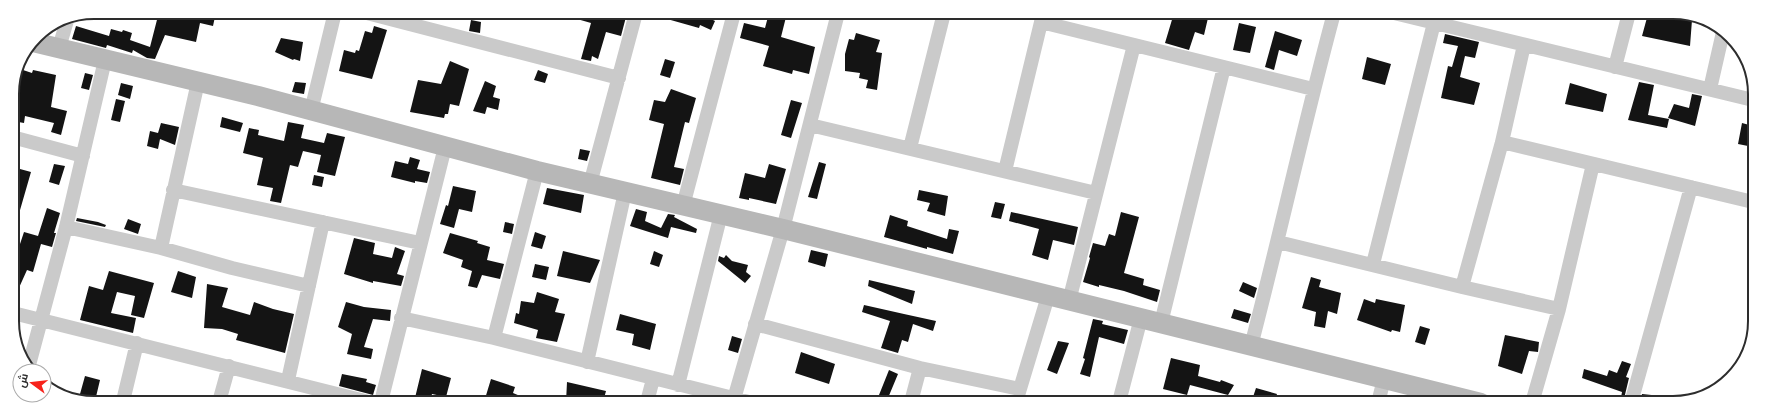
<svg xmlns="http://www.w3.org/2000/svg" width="1767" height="415" font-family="'Source Sans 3',Cairo,sans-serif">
<rect width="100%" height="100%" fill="#fff"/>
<path fill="#141414" d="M159 12H181L194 15 195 12H216L213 26 200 23 196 42 165 35 155 59 147 58 133 50 132 53 107 45 106 48 72 39 76 26 109 36 111 29 122 32 123 30 132 33 130 40 150 47Z
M563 12H612L626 17 621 36 606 32 598 59 592 56 591 61 581 59 591 23 563 15Z
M660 13H714L711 19 715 21 711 30 700 25 699 28 660 17Z
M769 13H787L781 37 815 47 809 74 793 70 792 74 763 66 769 46 740 38 744 23 765 28Z
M1174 13H1199L1198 16 1208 18 1204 35 1195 32 1189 50 1165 43Z
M1648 14H1681L1680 19 1692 20 1690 46 1642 36Z
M471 20 481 22 480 33 469 31Z
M1239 23 1256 27 1250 53 1233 50Z
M374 26 387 30 372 79 339 71 344 50 355 53 356 50 359 51 365 31 372 33Z
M1275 31 1302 40 1297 56 1279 50 1274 70 1265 67Z
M856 33 880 40 876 52 882 53 877 90 866 88 868 80 859 78 860 73 845 71V54L849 39 854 40Z
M1445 34 1479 42 1475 58 1465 56 1460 77 1480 83 1474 105 1441 98 1448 66 1452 67 1458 46 1443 43Z
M281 38 303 42 300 61 294 59 293 60 275 52Z
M1367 57 1391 64 1385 85 1362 79Z
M665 59 675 62 670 78 660 75Z
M450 61 469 69 459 106 450 104 448 114H445L444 118 410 112 418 80 441 84Z
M17 68 32 73 33 70 56 75 51 107 67 111 61 135 51 132 54 123 25 116 24 123 13 121 12 89Z
M538 70 548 74 545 83 534 80Z
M85 73 93 75 89 90 81 88Z
M485 81 496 86 493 97 500 99 498 110 487 107 485 114 473 111Z
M295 82 306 83 304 94 292 92Z
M1639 82 1654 85 1648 115 1669 119 1667 128 1628 120Z
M121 83 133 86 130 99 118 95Z
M1570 83 1607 94 1603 112 1565 104Z
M671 89 696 98 689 123 685 122 674 167 684 169 680 185 651 178 664 124 649 120 654 100 665 102Z
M1692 94 1702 96 1695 126 1668 118 1674 104 1689 108Z
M116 99 125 101 120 122 111 120Z
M791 100 802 103 791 138 781 135Z
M222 117 243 123 240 132 220 127Z
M288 122 304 125 301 138 324 143 327 133 345 137 335 176 317 172 321 155 303 151 298 167 290 165 281 203 270 201 273 188 257 185 263 158 243 153 249 128 259 130 258 135 284 141Z
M161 123 179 127 175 145 160 139 158 149 147 146 150 131 158 133Z
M1742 123 1753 126V147L1738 144Z
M580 149 590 151 587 161 578 159Z
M410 157 420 160 417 169 430 172 427 183 415 181V183L391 177 395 161 408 164Z
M819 162 826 164 817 199 808 197Z
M54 164 65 166 59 185 49 182Z
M769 164 786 169 776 204 749 198V200L739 198 745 173 765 178Z
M20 169 31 172 16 224H13V181L16 182Z
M314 175 324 177 322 187 312 185Z
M453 186 476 191 472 212 459 209 454 228 440 224 446 205 448 206Z
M547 188 584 195 581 213 543 204Z
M919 190 948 196 945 216 927 211 930 203 917 200Z
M995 202 1005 204 1001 219 991 217Z
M47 208 60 213 54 233H56L52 247 41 244 33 272 27 270 13 301V245L19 247 24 232 38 236Z
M636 209 647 212 645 221 661 228 668 214 675 215 674 217 697 229 696 233 671 227 668 238 630 226Z
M1011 212 1078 227 1074 245 1053 240 1048 260 1032 255 1039 229 1009 221Z
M1121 212 1139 217 1124 273 1144 279 1143 285 1160 290 1157 302 1124 291 1099 285V287L1083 282 1090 258 1089 257 1093 243 1105 246 1109 234 1115 236Z
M890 215 908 221 907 226 947 239 949 229 959 231 953 254 927 247V249L884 237Z
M77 218 98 222 106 225 105 227 76 221Z
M128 219 141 224 138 234 124 229Z
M505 222 514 224 512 234 503 232Z
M535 232 546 236 542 249 531 246Z
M450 233 478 241 477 243 490 247 487 260 504 264 500 279 482 275 477 288 468 286 472 271 461 267 463 260 443 253Z
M354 238 375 243 373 254 392 258 395 247 405 251 397 274 404 276 401 286 373 281V283L344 274Z
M811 250 828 254 825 267 808 262Z
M563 251 600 260 590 283 557 276Z
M654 251 663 255 659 267 650 264Z
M726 255 732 261 748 265 746 272 751 276 745 283 718 261 719 256 724 258Z
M535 264 549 267 546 280 532 277Z
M109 271 154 283 144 318 131 315 135 296 117 292 111 313 136 318 133 333 80 320 89 286 103 290Z
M178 271 196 277 192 298 171 292Z
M1311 277 1321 280 1319 287 1341 293 1337 314 1328 311 1325 328 1314 326 1316 312 1302 308Z
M869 280 915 291 912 304 868 286Z
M1243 282 1257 288 1254 298 1239 291Z
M207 284 228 288 222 307 250 315 254 302 273 309 294 314 285 353 236 340 238 334 222 329 204 328Z
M537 292 559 299 555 312 565 314 557 342 536 338 538 330 514 323 516 313 519 314 521 301 534 303Z
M1364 299 1375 303 1376 299 1405 305 1400 332 1392 330 1391 332 1357 320Z
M346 302 364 307 391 310 390 321 373 319 364 347 373 349 371 359 347 354 352 334 338 327Z
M864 305 904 314 936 321 933 331 913 324 908 342 902 340 898 353 881 348 890 321 862 312Z
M1234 309 1251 314 1248 323 1231 318Z
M620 314 656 324 650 350 632 345 634 334 616 330Z
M1093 319 1103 321 1102 324 1128 330 1124 344 1099 337 1090 377 1080 374 1085 359 1083 358Z
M1420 326 1430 329 1425 345 1415 342Z
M1505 335 1539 342 1538 352 1529 351 1522 374 1498 366Z
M732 336 742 339 738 353 728 350Z
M1058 341 1069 343 1057 374 1047 370Z
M801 352 835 364 829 384 795 373Z
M1171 358 1200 365 1198 376 1220 382 1221 380 1234 385 1228 395 1190 385 1187 395 1163 389Z
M1622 361 1631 364 1626 377 1629 378 1623 403H1620L1622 392 1582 378 1584 369 1607 376 1609 370 1617 373Z
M422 369 451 378 446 397 432 394 430 402H414Z
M889 370 898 374 888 398 879 395Z
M342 374 367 379 366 382 376 385 373 395 339 386Z
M85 376 100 380 95 401 81 398 82 394H80Z
M491 379 515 387 513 393 532 401V402H484Z
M567 382 606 391 603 402H566Z
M1256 388 1277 394 1274 402H1259L1252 400Z
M1642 394 1661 396V403H1640Z"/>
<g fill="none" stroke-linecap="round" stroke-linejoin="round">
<path stroke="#cacaca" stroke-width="14" d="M363 12 619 78
M1394 13 1753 100
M1041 22 1313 89
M59 48 68 17
M1615 67 1629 13
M1710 89 1723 32
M311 111 335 12
M810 125 1096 193
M12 137 83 156
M1502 142 1753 202
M910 148 944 13
M1005 171 1043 14
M590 184 636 13
M173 190 420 243
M683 206 734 13
M66 227 161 248 232 268 309 286
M1278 242 1462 287 1559 309
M161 248 198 82
M1373 264 1434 23
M1462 287 1502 142 1524 45
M1069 301 1134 45
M13 313 369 402
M401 318 494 338 749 402
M1161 323 1224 67
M755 324 920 368 1020 389
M494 338 537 171
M1251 346C1280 235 1304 124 1334 13
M587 362 625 192
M29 365 66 227 105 60
M288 380 323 222
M678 385 721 214
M734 399 783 229 838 13
M123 401 137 343
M219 402 229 366
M381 402 445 147
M647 402 653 379
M911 402 920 368
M1016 402 1048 296
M1119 402 1141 318
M1378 403 1384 379
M1532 403 1559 309 1593 164
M1631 403 1691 187"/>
<path stroke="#b7b7b7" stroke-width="20" d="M33 42 258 96 537 171 783 229 1481 403"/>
</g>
<path d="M0 0H1767V415H0ZM94 19H1673A75 75 0 0 1 1748 94V321A75 75 0 0 1 1673 396H94A75 75 0 0 1 19 321V94A75 75 0 0 1 94 19Z" fill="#fff" fill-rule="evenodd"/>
<path fill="none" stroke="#2d2d2d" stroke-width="2" d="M94 19H1673A75 75 0 0 1 1748 94V321A75 75 0 0 1 1673 396H94A75 75 0 0 1 19 321V94A75 75 0 0 1 94 19Z"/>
<g transform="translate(32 383) rotate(285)"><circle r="19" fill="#ffffff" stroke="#ababab"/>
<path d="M0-3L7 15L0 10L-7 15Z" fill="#f7231c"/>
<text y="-6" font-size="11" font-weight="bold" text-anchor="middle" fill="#2d2d2d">ش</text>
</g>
</svg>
